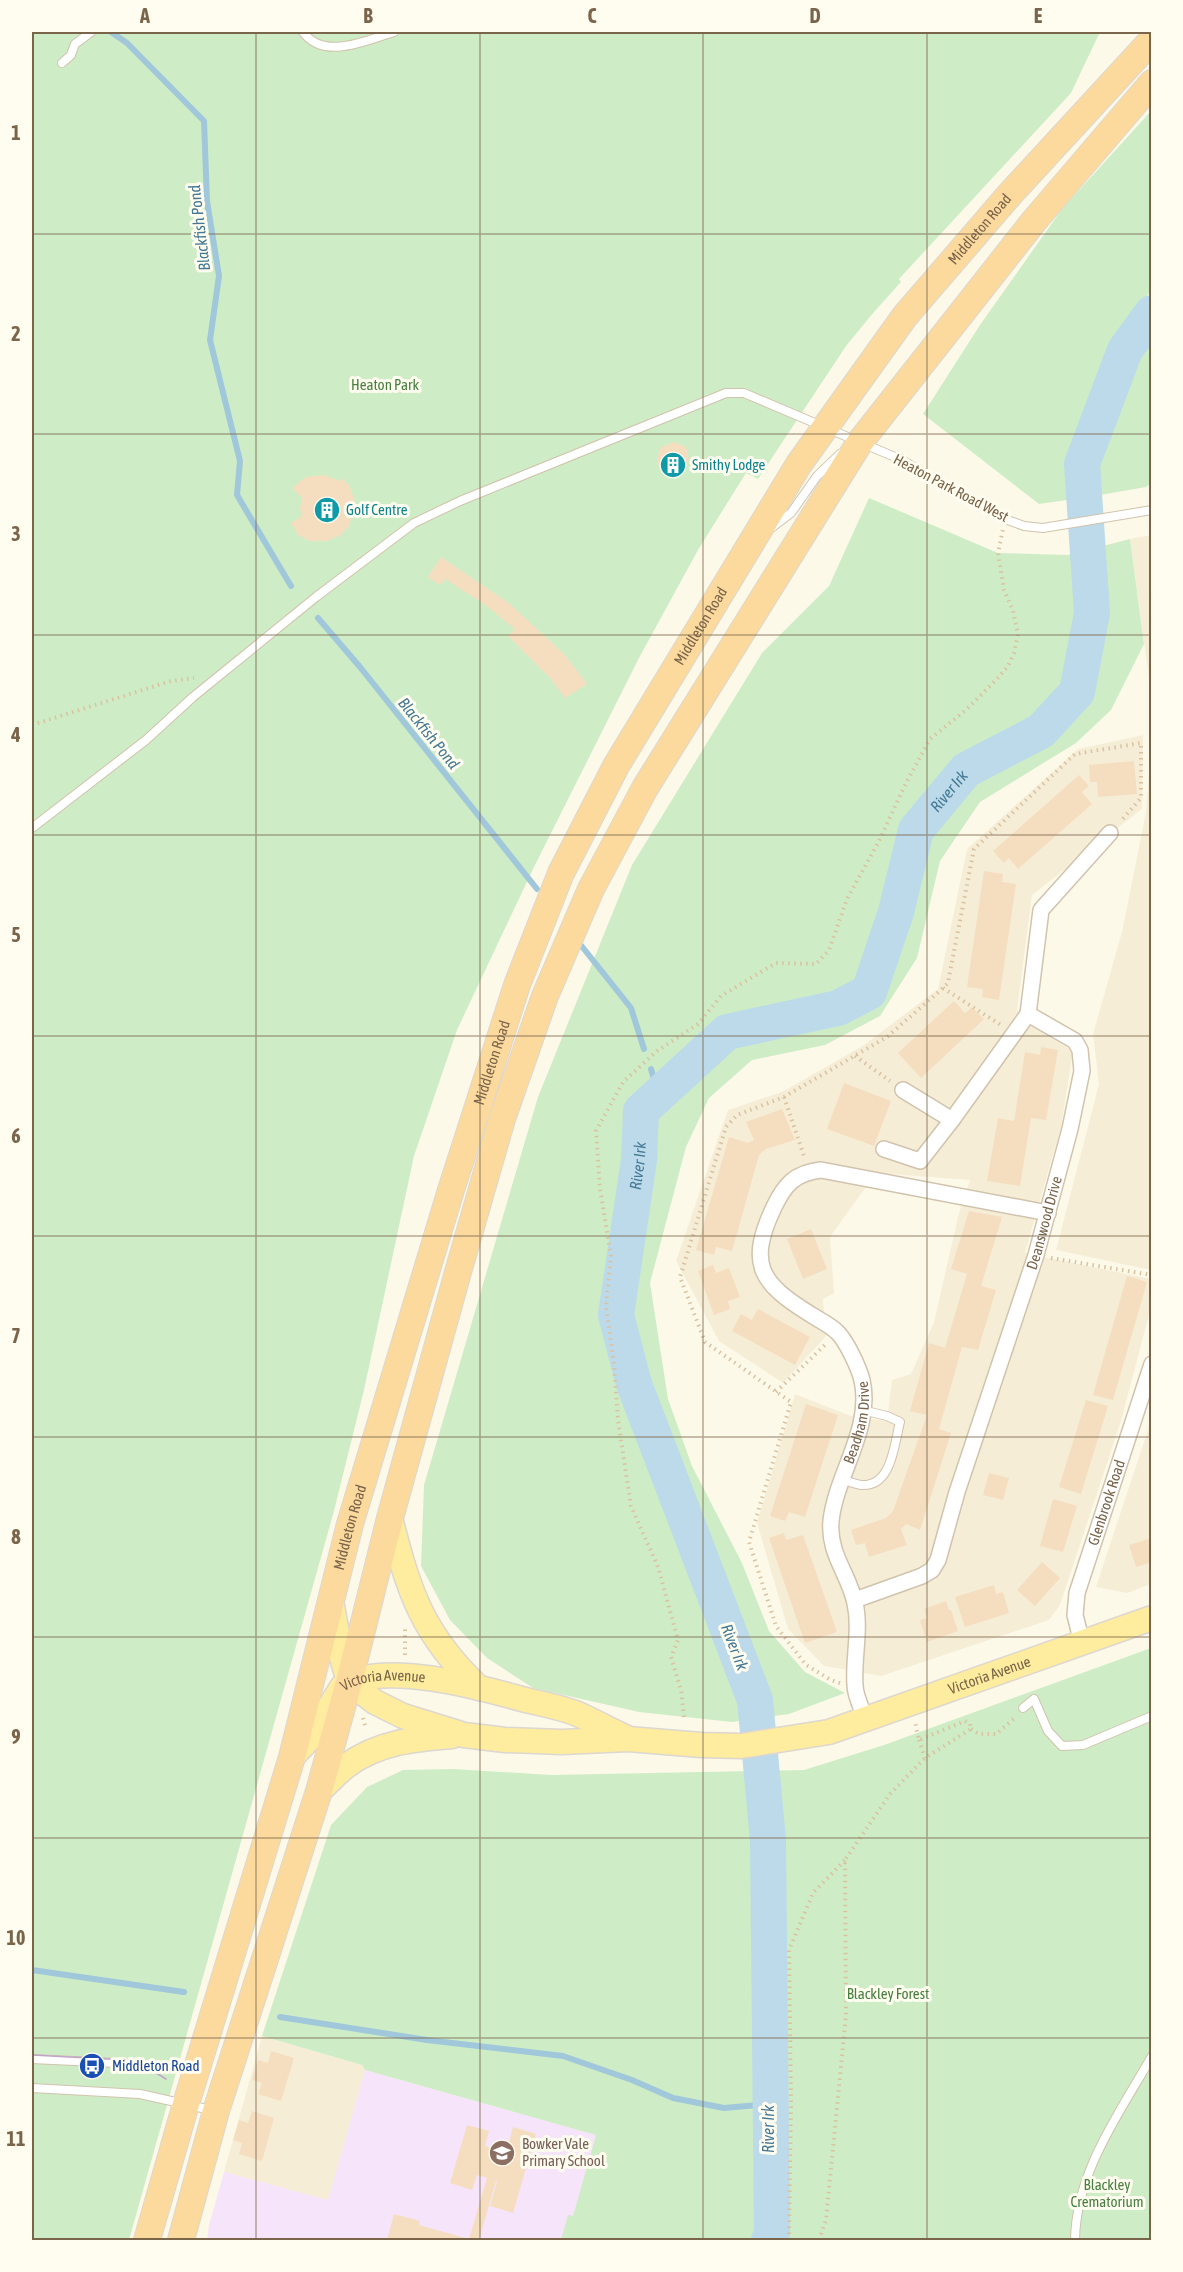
<svg xmlns="http://www.w3.org/2000/svg" width="1183" height="2272" font-family="'Asap Condensed',sans-serif">
<rect width="100%" height="100%" fill="#fdf9e9"/>
<path fill="#f6edd7" d="M1151 535V693L1130 539Z
M1143 735 1142 809 1032 895 1017 1010 1049 1037 1073 1051 1061 1127 1025 1253 1151 1279V1307L1121 1421 1060 1605 1049 1620 881 1676 824 1666 788 1629 757 1523 795 1394 851 1416 887 1421 892 1380 911 1374 934 1322 959 1213 970 1180 876 1173 830 1237 834 1293 823 1299 825 1328 829 1333 783 1383 719 1341 676 1261 728 1110 784 1091 864 1045 938 989 967 849 1078 749Z
M1151 745V1270L1056 1250 1099 1084 1093 1034 1122 932 1146 812Z
M1151 1421V1584L1127 1593 1096 1587Z
M262 2036 362 2065 365 2070 328 2201 224 2172Z"/>
<path fill="#f6e5fa" d="M365 2070 597 2135 706 2240H207L209 2225 224 2172 328 2200Z"/>
<path fill="#ceedc6" d="M32 32H1100L1071 93 899 279 901 282 874 312 846 346 758 479 746 473 698 550 639 658 534 867 457 1030 414 1156 364 1390 334 1511 129 2240H32Z
M1151 111V289L1115 354 1079 451 1074 499 1039 504 923 414 980 325 1062 209Z
M1151 336V483L1146 487 1100 495 1097 463 1141 352Z
M869 498 998 553 1068 555 1130 539 1144 644 1111 710 1076 743 980 802 940 861 917 958 880 1016 825 1045 752 1060 709 1098 686 1147 650 1283 668 1399 692 1466 742 1563 769 1631 805 1672 845 1693 789 1714 732 1722 639 1712 533 1688 487 1658 450 1620 421 1566 424 1485 538 1097 632 865 762 653 829 586Z
M1151 1648V2240H561L568 2215 573 2216 596 2135 365 2070 362 2065 262 2036 331 1825 367 1787 403 1770 453 1769 551 1775 804 1770 884 1745Z"/>
<g fill="none" stroke-linecap="round" stroke-linejoin="round">
<path stroke="#a1c7db" stroke-width="6" d="M111 32 127 43 204 121 207 201 219 276 210 340 240 461 237 495 291 586
M318 618 360 667 537 889
M580 944 631 1008 644 1049
M651 1069 659 1095
M32 1970 184 1992
M280 2017 427 2040 563 2056 632 2080 673 2098 724 2108 770 2104"/>
<path stroke="#bcdae9" stroke-width="36" id="s1" d="M769 2240 772 2235 768 1840 755 1700 634 1384 616 1315 639 1160 641 1111 727 1032 838 1008 869 992 896 912 916 830 966 770 1041 731 1077 692 1092 613 1082 464 1125 350 1152 313"/>
</g>
<path fill="#f4debf" d="M674 442 686 447 689 459 685 472 673 477 660 471 657 458 661 447Z
M324 475 340 481 342 478 349 485 355 501 354 508 349 526 341 535 327 541H309L298 535 291 523 302 516 300 508 302 498 292 488 306 477Z
M441 557 510 604 565 655 587 684 565 698 550 678 508 636 515 629 484 604 445 579 440 585 428 577Z
M1134 761 1137 794 1098 797 1097 782H1090L1089 765Z
M1079 775 1089 786 1082 792 1092 804 1018 869 1009 858 1004 863 993 851Z
M984 871 1003 874 1002 882 1016 884 999 1000 982 997 983 989 967 987Z
M954 1001 965 1013 972 1007 984 1019 921 1078 898 1053Z
M1041 1047 1058 1050 1046 1120 1031 1118 1020 1186 987 1181 998 1118 1014 1121 1025 1052 1040 1055Z
M844 1083 891 1101 874 1146 827 1129Z
M782 1109 795 1140 766 1149 759 1155 732 1251 716 1247 714 1255 696 1250 729 1137 748 1143 754 1140 746 1122Z
M969 1211 1002 1217 981 1286 996 1290 978 1350 962 1347 939 1429 951 1433 920 1530 906 1524 901 1529 907 1545 869 1557 865 1543 856 1545 851 1530 886 1518 893 1511 927 1415 910 1411 929 1343 945 1348 967 1274 951 1269Z
M811 1229 827 1269 803 1279 787 1239Z
M713 1265 716 1273 729 1268 740 1297 728 1301 730 1309 714 1315 698 1271Z
M1127 1276 1147 1282 1113 1400 1093 1395Z
M758 1309 810 1337 795 1365 732 1331 741 1314 752 1320Z
M1086 1400 1108 1406 1081 1494 1059 1487Z
M806 1404 838 1415 805 1517 789 1512 785 1521 770 1516Z
M989 1473 1009 1478 1003 1500 983 1495Z
M1053 1499 1077 1506 1063 1552 1040 1546Z
M784 1533 786 1540 803 1535 837 1632 805 1643 769 1538Z
M1152 1538V1562L1136 1567 1129 1545Z
M1042 1562 1060 1578 1035 1606 1017 1590Z
M994 1585 996 1594 1003 1592 1009 1613 965 1627 955 1597Z
M946 1601 949 1610H951L958 1631 927 1642 920 1620 927 1618 924 1609Z
M271 2051 294 2058 281 2101 258 2094 262 2083 252 2080 258 2060 268 2063Z
M252 2111 274 2118 262 2161 239 2154 242 2143 233 2140 239 2120 248 2123Z
M467 2125 489 2131 485 2146 506 2153 513 2127 536 2134 513 2213 490 2206 497 2181H496L479 2240H387L394 2214 420 2221 419 2225 469 2239 487 2178 477 2175 472 2190 450 2183Z"/>
<g fill="none" stroke-linecap="round" stroke-linejoin="round">
<g stroke="#d1c3ad" stroke-width="10">
<path id="service" d="M303 32C324 61 367 40 394 32
M62 63 71 55 75 44 91 32
M771 528 791 513 817 476 840 454
M32 828 146 740 193 697 316 597 414 523 460 501 726 393H744L902 460 966 498 1005 519 1024 526 1043 528 1152 510
M842 1480C848 1481 855 1484 861 1485 892 1487 894 1445 900 1422L887 1416 862 1410
M1023 1708 1034 1699 1048 1731 1062 1746 1083 1745 1152 1716
M32 2059 139 2064
M32 2088 140 2094 211 2110
M1075 2240C1076 2172 1119 2114 1152 2056"/>
</g>
<g stroke="#d1c3ad" stroke-width="18">
<g id="minor">
<path d="M903 1090 952 1120 1028 1014"/>
<path d="M884 1149 920 1161 952 1120"/>
<path id="s2" d="M855 1600 922 1576 932 1570 938 1560 957 1492 1036 1255 1070 1129 1082 1071 1080 1050 1075 1041 1028 1014 1041 910 1110 833"/>
<path id="s3" d="M1082 1643 1075 1615 1077 1593 1152 1364"/>
<path id="s4" d="M866 1720C862 1709 855 1696 855 1685 853 1658 861 1630 855 1603 849 1574 828 1554 831 1521 836 1474 873 1429 862 1380 859 1368 846 1340 837 1332 830 1325 819 1320 810 1314 760 1283 747 1264 774 1207 785 1184 795 1173 821 1170L1048 1213"/>
</g>
</g>
<g stroke="#dcd7d0" stroke-width="27">
<g id="primary">
<path d="M390 1518C409 1592 422 1634 479 1688"/>
<path id="s5" d="M331 1601 341 1654 349 1682 375 1702 403 1716 464 1735 505 1740 562 1742 628 1739 701 1745 741 1746 829 1732 1152 1618"/>
<path id="s6" d="M292 1757 311 1737 342 1687C381 1660 479 1687 522 1699 541 1704 562 1707 580 1715 595 1722 610 1730 625 1737"/>
<path d="M319 1791C328 1783 337 1773 346 1766 378 1742 415 1739 452 1736"/>
</g>
</g>
<g stroke="#dcd7d0" stroke-width="28">
<g id="trunk">
<path id="s7" d="M147 2240 186 2104 292 1757 350 1524 451 1190 517 985 561 873 616 766 799 464 905 316 1011 193 1152 40"/>
<path d="M181 2240 216 2111 319 1791 349 1682 390 1518 458 1272 502 1119 545 996 591 889 645 788 860 442 1034 221 1152 83"/>
</g>
</g>
<path stroke="#dac2a1" stroke-width="4" stroke-dasharray="1.5 4.5" stroke-linecap="butt" d="M32 725 171 681 194 678
M943 988 1001 1025
M855 1056 890 1081
M784 1097 804 1156
M1051 1258 1152 1275
M776 1392 827 1343
M405 1655V1629
M840 1683 831 1680 806 1665 776 1626 749 1542 791 1402 705 1342 680 1277 726 1127 737 1115 784 1097 887 1037 943 988 948 983 949 977 974 849 1075 754 1141 743V798L1120 822
M684 1717 681 1690 671 1657 678 1640 658 1567 631 1506 618 1420 614 1364 606 1306 611 1256 600 1189 596 1131 623 1082 657 1051 698 1024 721 996 776 963 816 964 829 950 847 899 878 843 905 785 930 739 967 709 997 679 1008 666 1014 653 1018 634 1013 611 1004 590 998 553 1003 529
M363 1718 366 1728
M971 1729 979 1734H996L1016 1717
M919 1740 925 1758
M789 2240 791 2102 789 1950 813 1893 845 1860
M819 2240 826 2220 846 2015 845 1860 890 1794 925 1758 971 1729 970 1724 965 1721 919 1740 915 1722"/>
<use href="#service" stroke="#fff" stroke-width="8"/>
<use href="#minor" stroke="#fff" stroke-width="15"/>
<use href="#primary" stroke="#feec9f" stroke-width="24"/>
<use href="#trunk" stroke="#fcda9e" stroke-width="26"/>
<path stroke="#bfa5c9" stroke-width="1.5" d="M32 2055 145 2061 168 2066
M138 2069 153 2071 166 2079"/>
</g>
<path fill="none" stroke="#7a644a" stroke-width="1.5" stroke-opacity="0.55" d="M256 32V2240M480 32V2240M703 32V2240M927 32V2240M32 234H1152M32 434H1152M32 635H1152M32 835H1152M32 1036H1152M32 1236H1152M32 1437H1152M32 1637H1152M32 1838H1152M32 2038H1152"/>
<defs>
<g id="building-disc" transform="scale(1.35)"><circle r="9.5" fill="#0f9aa8" stroke="#fffcf0"/><path d="M-4-6H4V6H1V3H-1V6H-4ZM-2.5-4.3h1.7v1.8h-1.7ZM.8-4.3h1.7v1.8H.8ZM-2.5-1h1.7V.8h-1.7ZM.8-1h1.7V.8H.8Z" fill="#fff"/></g>
<g id="bus-disc" transform="scale(1.35)"><circle r="9.5" fill="#1a4fb4" stroke="#fffcf0"/><path d="M-5-6H5V4H4V6H2V4H-2V6H-4V4H-5ZM-3.5-4V0h7V-4ZM-3.5 1.2v1.5H-2V1.2ZM2 1.2v1.5H3.5V1.2Z" fill="#fff"/></g>
<g id="school-disc" transform="scale(1.35)"><circle r="9.5" fill="#8d6e63" stroke="#fffcf0"/><path d="M0-5L7-2L0 1L-7-2ZM-4 1L0 2.5L4 1V4Q0 6-4 4Z" fill="#fff"/></g>
</defs>
<g fill-rule="evenodd">
<use href="#building-disc" x="673" y="465"/>
<use href="#building-disc" x="327" y="510"/>
<use href="#bus-disc" x="92" y="2066"/>
<use href="#school-disc" x="502" y="2153"/>
</g>
<g text-anchor="middle" stroke-width="6" stroke-linejoin="round" paint-order="stroke">
<g font-size="15" fill="#7a644a" stroke="#fffcf0">
<text dy="5" stroke="none"><textPath href="#s7" startOffset="2199">Middleton Road</textPath></text>
<text transform="translate(951 488) rotate(28)" y="5">Heaton Park Road West</text>
<text dy="5" stroke="none"><textPath href="#s7" startOffset="1713">Middleton Road</textPath></text>
<text dy="5" stroke="none"><textPath href="#s7" startOffset="1227">Middleton Road</textPath></text>
<text dy="5" stroke="none"><textPath href="#s2" startOffset="448">Deanswood Drive</textPath></text>
<text dy="5" stroke="none"><textPath href="#s4" startOffset="308">Beadham Drive</textPath></text>
<text dy="5" stroke="none"><textPath href="#s3" startOffset="146">Glenbrook Road</textPath></text>
<text dy="5" stroke="none"><textPath href="#s7" startOffset="741">Middleton Road</textPath></text>
<text dy="5" stroke="none"><textPath href="#s5" startOffset="748">Victoria Avenue</textPath></text>
<text dy="5" stroke="none"><textPath href="#s6" startOffset="129">Victoria Avenue</textPath></text>
</g>
<g font-size="15" fill="#488042" stroke="#fffcf0">
<text x="385" y="390">Heaton Park</text>
<text x="888" y="1999">Blackley Forest</text>
<text x="1107" y="2190">Blackley<tspan x="1107" dy="17">Crematorium</tspan></text>
</g>
<g font-size="15" fill="#0d838f" stroke="#fffcf0" text-anchor="start">
<text x="692" y="470">Smithy Lodge</text>
<text x="346" y="515">Golf Centre</text>
</g>
<g font-size="15" fill="#164399" stroke="#fffcf0" text-anchor="start">
<text x="112" y="2071">Middleton Road</text>
</g>
<g font-size="15" fill="#785e54" stroke="#fffcf0" text-anchor="start">
<text x="522" y="2149">Bowker Vale<tspan x="522" dy="17">Primary School</tspan></text>
</g>
<g font-size="16" font-style="italic" fill="#457995" stroke="#fffcf0">
<text transform="translate(199 228) rotate(-97)" y="6">Blackfish Pond</text>
<text transform="translate(429 733) rotate(51)" y="6">Blackfish Pond</text>
<text dy="6" stroke="none"><textPath href="#s1" startOffset="1642">River Irk</textPath></text>
<text dy="6" stroke="none"><textPath href="#s1" startOffset="1102">River Irk</textPath></text>
<text transform="translate(735 1647) rotate(69)" y="6">River Irk</text>
<text transform="translate(768 2129) rotate(-90)" y="6">River Irk</text>
</g>
</g>
<rect width="1183" height="2272" fill="none" stroke="#fffcf0" stroke-width="66"/>
<rect x="33" y="33" width="1117" height="2206" fill="none" stroke="#7a644a" stroke-width="2"/>
<g font-size="20" text-anchor="middle" font-weight="bold" fill="#7a644a">
<text x="145" y="23">A</text>
<text x="368" y="23">B</text>
<text x="592" y="23">C</text>
<text x="815" y="23">D</text>
<text x="1038" y="23">E</text>
<text x="16" y="140">1</text>
<text x="16" y="341">2</text>
<text x="16" y="541">3</text>
<text x="16" y="742">4</text>
<text x="16" y="942">5</text>
<text x="16" y="1143">6</text>
<text x="16" y="1343">7</text>
<text x="16" y="1544">8</text>
<text x="16" y="1744">9</text>
<text x="16" y="1945">10</text>
<text x="16" y="2146">11</text>
</g>
</svg>
